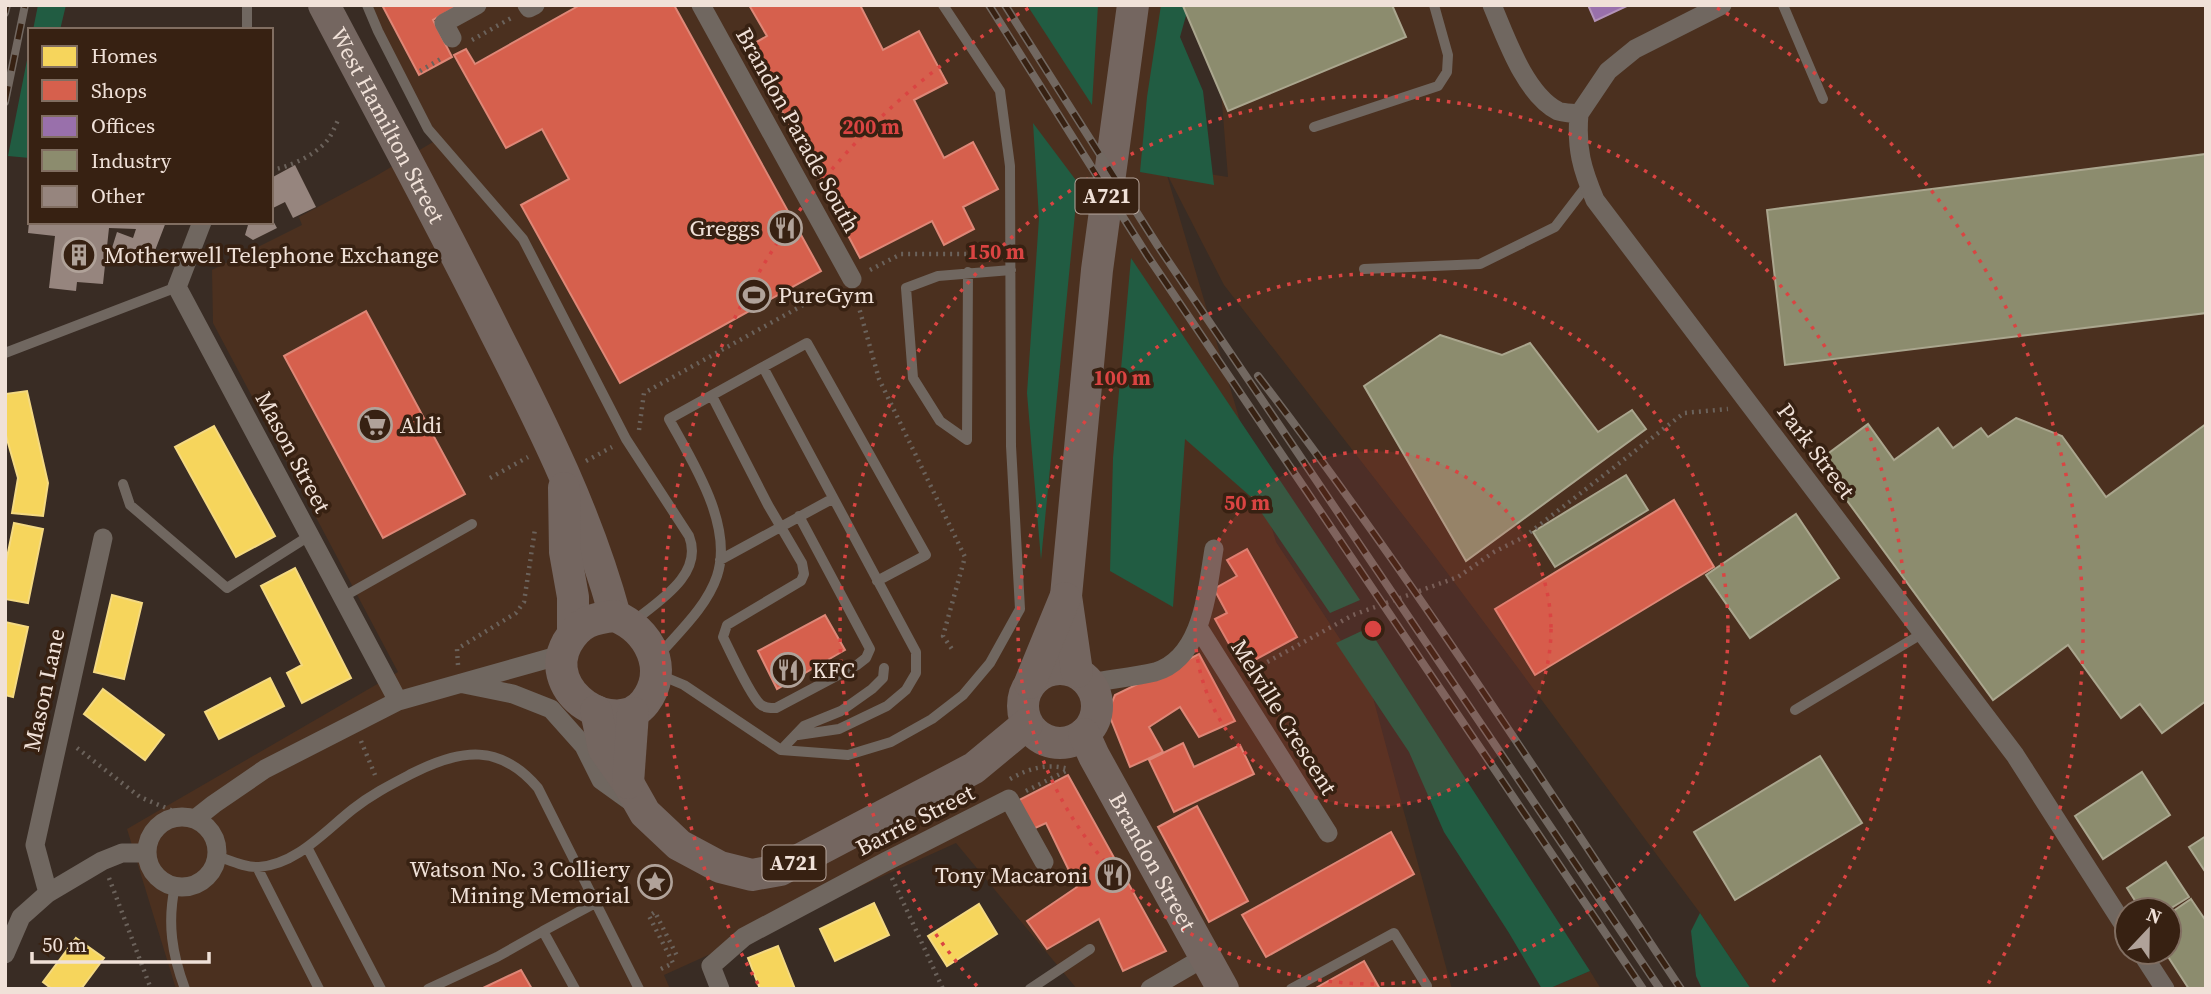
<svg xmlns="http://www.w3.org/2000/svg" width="2211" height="994" font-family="'Source Serif 4',serif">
<rect width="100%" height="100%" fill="#392c24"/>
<path fill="#4b301f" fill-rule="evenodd" d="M369 5H1183L1164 167 1228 177 1214 5H2206V989H1751L1700 913 1431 551 1224 285 1166 172 1276 542 1369 683 1452 989H1077L956 843 664 975 670 989H176L127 829 398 672 213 323 212 270 302 225 299 217 376 176 438 139ZM2127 910H2169V952H2127Z
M1590 971 1601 989H1548Z"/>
<path fill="#215c42" d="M38 5H66L60 30H33Z
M1027 5H1098L1092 105Z
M1161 5H1189L1180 37 1203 91 1214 185 1140 172 1147 97Z
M30 45V158L8 156Z
M1033 123 1078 183 1041 560 1027 393 1039 218Z
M1131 258 1360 600 1330 613 1250 496 1185 439 1173 607 1110 571 1113 458Z
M1368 628 1590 971 1548 989H1542L1509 933 1444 832 1409 752 1336 643Z
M1700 913 1751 989H1702L1696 976 1691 931Z"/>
<path fill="#f6d55c" stroke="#f4d981" stroke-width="2" d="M27 391 48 483 43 516 12 513 18 478 5 432V394Z
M214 426 275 536 236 557 175 447Z
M14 523 43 529 28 603 5 599V567Z
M295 568 351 678 302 703 287 673 302 665 261 586Z
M112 595 142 603 124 679 94 672Z
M5 622 28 627 13 697 5 695Z
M270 678 284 706 219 739 205 712Z
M103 689 164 735 145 760 84 714Z
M874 903 889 935 835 961 820 929Z
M979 904 997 934 947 966 928 936Z
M76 938 104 958 81 989H52L43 982Z
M778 946 795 989H760L748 958Z"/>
<path fill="#d6604d" stroke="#de8777" stroke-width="2" d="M382 5H459L433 20 452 57 419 75Z
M580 5H674L821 271 620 383 521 205 569 179 542 129 506 148 454 55 466 49 475 64Z
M749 5H860L883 50 919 31 947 83 914 100 944 158 973 142 998 189 963 207 974 229 944 245 932 221 860 258 748 47 767 36Z
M366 311 465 494 383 538 284 356Z
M1674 500 1714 567 1535 675 1495 609Z
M1247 549 1297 637 1242 667 1215 619 1227 613 1214 589 1237 576 1227 560Z
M825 615 845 650 777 689 758 651Z
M1199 654 1235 721 1199 737 1180 707 1149 727 1163 752 1130 767 1108 712 1115 695Z
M1183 743 1194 767 1240 745 1254 774 1174 812 1149 760Z
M1068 775 1166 951 1123 971 1099 919 1047 949 1027 921 1077 887 1046 823 1033 829 1017 801Z
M1197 806 1248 901 1209 922 1158 827Z
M1391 832 1414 874 1266 957 1242 915Z
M1364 961 1380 989H1314Z
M521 970 532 989H481Z"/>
<path fill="#9970ab" stroke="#b392b8" stroke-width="2" d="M1588 5H1626L1627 6 1595 21Z"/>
<path fill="#8c8c6e" stroke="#aaa68e" stroke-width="2" d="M1392 5 1406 37 1228 111 1183 6Z
M2206 154V313L1785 365 1767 210Z
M1440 335 1502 355 1530 343 1598 432 1632 410 1646 429 1466 561 1364 386Z
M2016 418 2062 436 2106 497 2206 424V701L2162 733 2140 704 2121 718 2068 645 1993 700 1818 461 1868 424 1894 460 1938 428 1953 448 1981 428 1988 437Z
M1626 475 1648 510 1555 567 1533 532Z
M1796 514 1839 578 1750 638 1706 575Z
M1820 756 1862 823 1735 900 1694 832Z
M2142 772 2170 815 2103 859 2075 816Z
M2206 836V873L2189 847Z
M2166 862 2189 897 2168 910H2141L2127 888Z
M2191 899 2206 921V989H2189L2165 952H2169V914Z"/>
<path fill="#96857e" d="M295 165 316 207 293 218 285 202 271 209V178Z
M271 217 277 228 253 240 245 235 248 225 242 222H271Z
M29 222H166L151 261 112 248 117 232 133 238 136 229 109 228 103 284 77 282 76 291 49 288 55 236 28 233Z"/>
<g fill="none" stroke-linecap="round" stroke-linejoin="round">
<path stroke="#6b625b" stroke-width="4.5" stroke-dasharray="2 5" stroke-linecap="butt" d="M472 40 513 17
M420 71 444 57
M271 170C290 167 318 154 329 138 333 132 336 124 339 118
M870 270 901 254H994
M856 297 879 379 965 557 943 636 954 652
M639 430 644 393 834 288
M586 461 612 447
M490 478 528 457
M458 665 457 649 516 613 524 602 535 529
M1249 672 1353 615 1458 577 1494 552 1524 537 1684 413 1728 409
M361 741 375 775
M77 748 140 797 178 813
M1010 779C1030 768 1047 763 1069 769
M1026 791 1068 770
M109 878 151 989
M892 878 943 989
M661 969 673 963 649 916 655 912 678 958"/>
<path stroke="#706760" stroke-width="10" d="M367 5 378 31 428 129 523 239 626 439 689 536C704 574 659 601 634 621
M1783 5 1823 99
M247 7V30
M1314 127 1438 86 1447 72 1448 55 1434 5
M1364 269 1480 264 1555 227 1588 184
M5 353 177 287
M763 367 807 343 926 555 877 581
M712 396 768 505 802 563 804 574 801 581 727 625 723 637C730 651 750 695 760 704 764 708 770 708 776 708L857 665 866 658 870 649 799 516
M967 440 940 421 913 378 906 288 938 276 1011 270
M967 440 968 272
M123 484 130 505 227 588 309 536
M720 560 832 499
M343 597 472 524
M660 654C680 631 707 606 717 576 734 525 692 461 669 419L763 367 916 652V673L906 690 887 706 839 729 798 735
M660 675 684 685 781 750 848 755 891 742 932 719 963 695 990 663 1020 609 1011 446 1010 166 1000 91 943 5
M1795 710 1923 633
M781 750 804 726 841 711 872 689 883 678 884 668
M307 847 381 989
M217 856C229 860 246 868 259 867 297 864 325 831 353 809 372 794 392 784 413 773 461 749 500 743 538 788L639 989
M257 867 319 989
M175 886C167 923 172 954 185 989
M543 931 597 902
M428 989 497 957 543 931 575 989
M1030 989 1090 949
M1291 989 1394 933 1427 986"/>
<path stroke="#706760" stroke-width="19" d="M527 5 529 8 535 5
M701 5 852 279
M1492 5C1506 38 1525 94 1558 111 1563 113 1573 113 1579 114 1576 149 1582 169 1595 200L2015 755 2127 930
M452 38 444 23 477 5
M1579 114 1608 71 1635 49 1722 5
M202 222 177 287 398 701
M1198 627 1328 833
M1090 683C1111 679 1134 677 1155 672 1203 658 1207 590 1214 549
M464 684 513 694 551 709 584 746 601 780 633 803
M147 852a35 35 0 1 1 70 0a35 35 0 1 1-70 0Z
M195 819 214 804 265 769 398 701 561 655
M48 893 35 845 103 538
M2141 952 2165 989
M5 954 21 917 48 893 102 861 122 853H147
M720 989 711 966 744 937 885 862 1009 799 1044 862
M1150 989 1205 957"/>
<g stroke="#746660" stroke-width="32">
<path id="s1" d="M324 5C382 115 441 223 496 334 543 426 588 516 615 616"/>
<path d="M564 488 565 552 573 597V633"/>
<path d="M615 616C649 630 670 669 645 702 617 739 540 693 567 643 579 622 593 618 615 616Z"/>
<circle cx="1060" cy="706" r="37"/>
<path d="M1077 672 1066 596 1097 270 1133 5"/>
<path d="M1030 683 1065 598"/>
<path d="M596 711 604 749 628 783 645 813 679 845 720 867 752 875 780 870 974 768 1027 724"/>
<path id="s2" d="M1084 734 1094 756 1223 989"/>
<path d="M628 783 633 713"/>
</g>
<g stroke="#726861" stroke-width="8">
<path id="rail" d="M989 5 1147 255 1643 989
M1005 5 1158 246 1660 989
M5 13 7 5
M5 102 25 5
M1258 376C1409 573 1543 782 1681 989"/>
</g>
<use href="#rail" stroke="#372112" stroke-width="5" stroke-dasharray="16" stroke-linecap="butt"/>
</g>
<circle cx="1373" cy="629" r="178" fill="#da4442" fill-opacity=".12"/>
<g fill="none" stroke="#da4442" stroke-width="3.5" stroke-dasharray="3.5 7">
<circle cx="1373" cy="629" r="178"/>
<circle cx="1373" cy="629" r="355"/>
<path d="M977 986A533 533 0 1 1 1769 986"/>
<path d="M758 984A710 710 0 0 1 1029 8M1717 8A710 710 0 0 1 1988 984"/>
</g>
<defs>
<g id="restaurant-ring" transform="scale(1.75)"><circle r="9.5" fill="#372112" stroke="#b0a299" stroke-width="1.5"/><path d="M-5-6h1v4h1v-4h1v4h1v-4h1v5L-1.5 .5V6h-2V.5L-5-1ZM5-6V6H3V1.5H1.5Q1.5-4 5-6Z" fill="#b0a299"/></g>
<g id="building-ring" transform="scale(1.75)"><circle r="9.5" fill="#372112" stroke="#b0a299" stroke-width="1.5"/><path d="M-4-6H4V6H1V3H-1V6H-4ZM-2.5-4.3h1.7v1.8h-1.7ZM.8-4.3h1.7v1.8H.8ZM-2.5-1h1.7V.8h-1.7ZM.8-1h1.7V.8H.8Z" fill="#b0a299"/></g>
<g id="stadium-ring" transform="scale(1.75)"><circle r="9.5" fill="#372112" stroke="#b0a299" stroke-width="1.5"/><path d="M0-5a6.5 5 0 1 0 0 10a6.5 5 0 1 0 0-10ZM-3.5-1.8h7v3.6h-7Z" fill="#b0a299"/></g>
<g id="supermarket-ring" transform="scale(1.75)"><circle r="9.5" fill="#372112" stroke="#b0a299" stroke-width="1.5"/><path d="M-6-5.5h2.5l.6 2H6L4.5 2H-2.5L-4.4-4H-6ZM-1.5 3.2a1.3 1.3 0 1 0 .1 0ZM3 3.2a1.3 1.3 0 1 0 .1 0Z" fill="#b0a299"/></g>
<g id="sight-ring" transform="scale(1.75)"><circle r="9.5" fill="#372112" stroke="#b0a299" stroke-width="1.5"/><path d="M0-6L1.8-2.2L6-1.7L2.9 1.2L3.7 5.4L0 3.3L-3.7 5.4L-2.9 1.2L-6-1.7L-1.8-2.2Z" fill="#b0a299"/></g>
</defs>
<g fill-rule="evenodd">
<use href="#restaurant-ring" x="785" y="228"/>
<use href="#building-ring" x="79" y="255"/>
<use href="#stadium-ring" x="754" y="295"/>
<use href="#supermarket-ring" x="375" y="425"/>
<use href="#restaurant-ring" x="788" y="670"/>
<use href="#restaurant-ring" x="1113" y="875"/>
<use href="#sight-ring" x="655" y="882"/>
</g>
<g text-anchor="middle" stroke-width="7" stroke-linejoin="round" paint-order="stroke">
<g fill="#372112" stroke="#b8a79d" stroke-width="2">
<rect x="1075.5" y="178.5" width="63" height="35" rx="5"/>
<rect x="762.5" y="845.5" width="63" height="35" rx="5"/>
</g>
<g font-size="21" font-weight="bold" fill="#f0e1d8">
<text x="1107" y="203">A721</text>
<text x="794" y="870">A721</text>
</g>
<g font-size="23" fill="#f0e1d8" stroke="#372112">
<text dy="8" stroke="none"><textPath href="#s1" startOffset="136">West Hamilton Street</textPath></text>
<text transform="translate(798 130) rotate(61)" y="8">Brandon Parade South</text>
<text transform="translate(1816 451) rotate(53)" y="8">Park Street</text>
<text transform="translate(293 452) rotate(62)" y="8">Mason Street</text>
<text transform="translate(44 690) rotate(-78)" y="8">Mason Lane</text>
<text transform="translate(1284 717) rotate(58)" y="8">Melville Crescent</text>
<text transform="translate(915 820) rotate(-27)" y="8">Barrie Street</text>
<text dy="8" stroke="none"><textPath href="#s2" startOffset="145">Brandon Street</textPath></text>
</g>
<g font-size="23" fill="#f0e1d8" stroke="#372112" text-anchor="start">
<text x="760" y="236" text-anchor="end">Greggs</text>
<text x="104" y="263">Motherwell Telephone Exchange</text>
<text x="778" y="303">PureGym</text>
<text x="400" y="433">Aldi</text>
<text x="812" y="678">KFC</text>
<text x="630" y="877" text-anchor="end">Watson No. 3 Colliery<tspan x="630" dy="26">Mining Memorial</tspan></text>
<text x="1088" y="883" text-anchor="end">Tony Macaroni</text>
</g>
</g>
<circle cx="1373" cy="629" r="10" fill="#da4442" stroke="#372112" stroke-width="3.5"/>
<g font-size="21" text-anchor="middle" font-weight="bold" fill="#da4442" stroke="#372112" stroke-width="7" stroke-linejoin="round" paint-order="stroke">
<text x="871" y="134">200 m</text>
<text x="996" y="259">150 m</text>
<text x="1122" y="385">100 m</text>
<text x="1247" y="510">50 m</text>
</g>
<rect width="2211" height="994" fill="none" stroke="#f0e1d8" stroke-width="14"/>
<rect x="28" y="28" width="245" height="196" fill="#372112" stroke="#816e61" stroke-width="2"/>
<rect x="42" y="46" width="35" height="21" fill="#f6d55c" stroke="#816e61" stroke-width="2"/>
<text x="91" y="63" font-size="21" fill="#f0e1d8">Homes</text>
<rect x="42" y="80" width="35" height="21" fill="#d6604d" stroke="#816e61" stroke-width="2"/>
<text x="91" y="98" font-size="21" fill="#f0e1d8">Shops</text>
<rect x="42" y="116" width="35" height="21" fill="#9970ab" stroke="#816e61" stroke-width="2"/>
<text x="91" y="133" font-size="21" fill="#f0e1d8">Offices</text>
<rect x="42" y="150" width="35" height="21" fill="#8c8c6e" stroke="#816e61" stroke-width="2"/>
<text x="91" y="168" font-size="21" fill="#f0e1d8">Industry</text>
<rect x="42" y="186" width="35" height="21" fill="#96857e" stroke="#816e61" stroke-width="2"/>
<text x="91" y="203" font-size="21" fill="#f0e1d8">Other</text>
<g transform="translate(2148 931) rotate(22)"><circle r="33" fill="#372112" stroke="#816e61" stroke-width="2"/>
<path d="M0-5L12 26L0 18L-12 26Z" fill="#b0a299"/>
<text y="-10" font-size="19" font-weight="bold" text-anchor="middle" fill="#f0e1d8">N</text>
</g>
<path d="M32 952v10h177v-10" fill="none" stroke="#f0e1d8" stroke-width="3.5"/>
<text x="42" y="952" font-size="21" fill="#f0e1d8" stroke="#372112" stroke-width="5" paint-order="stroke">50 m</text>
</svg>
